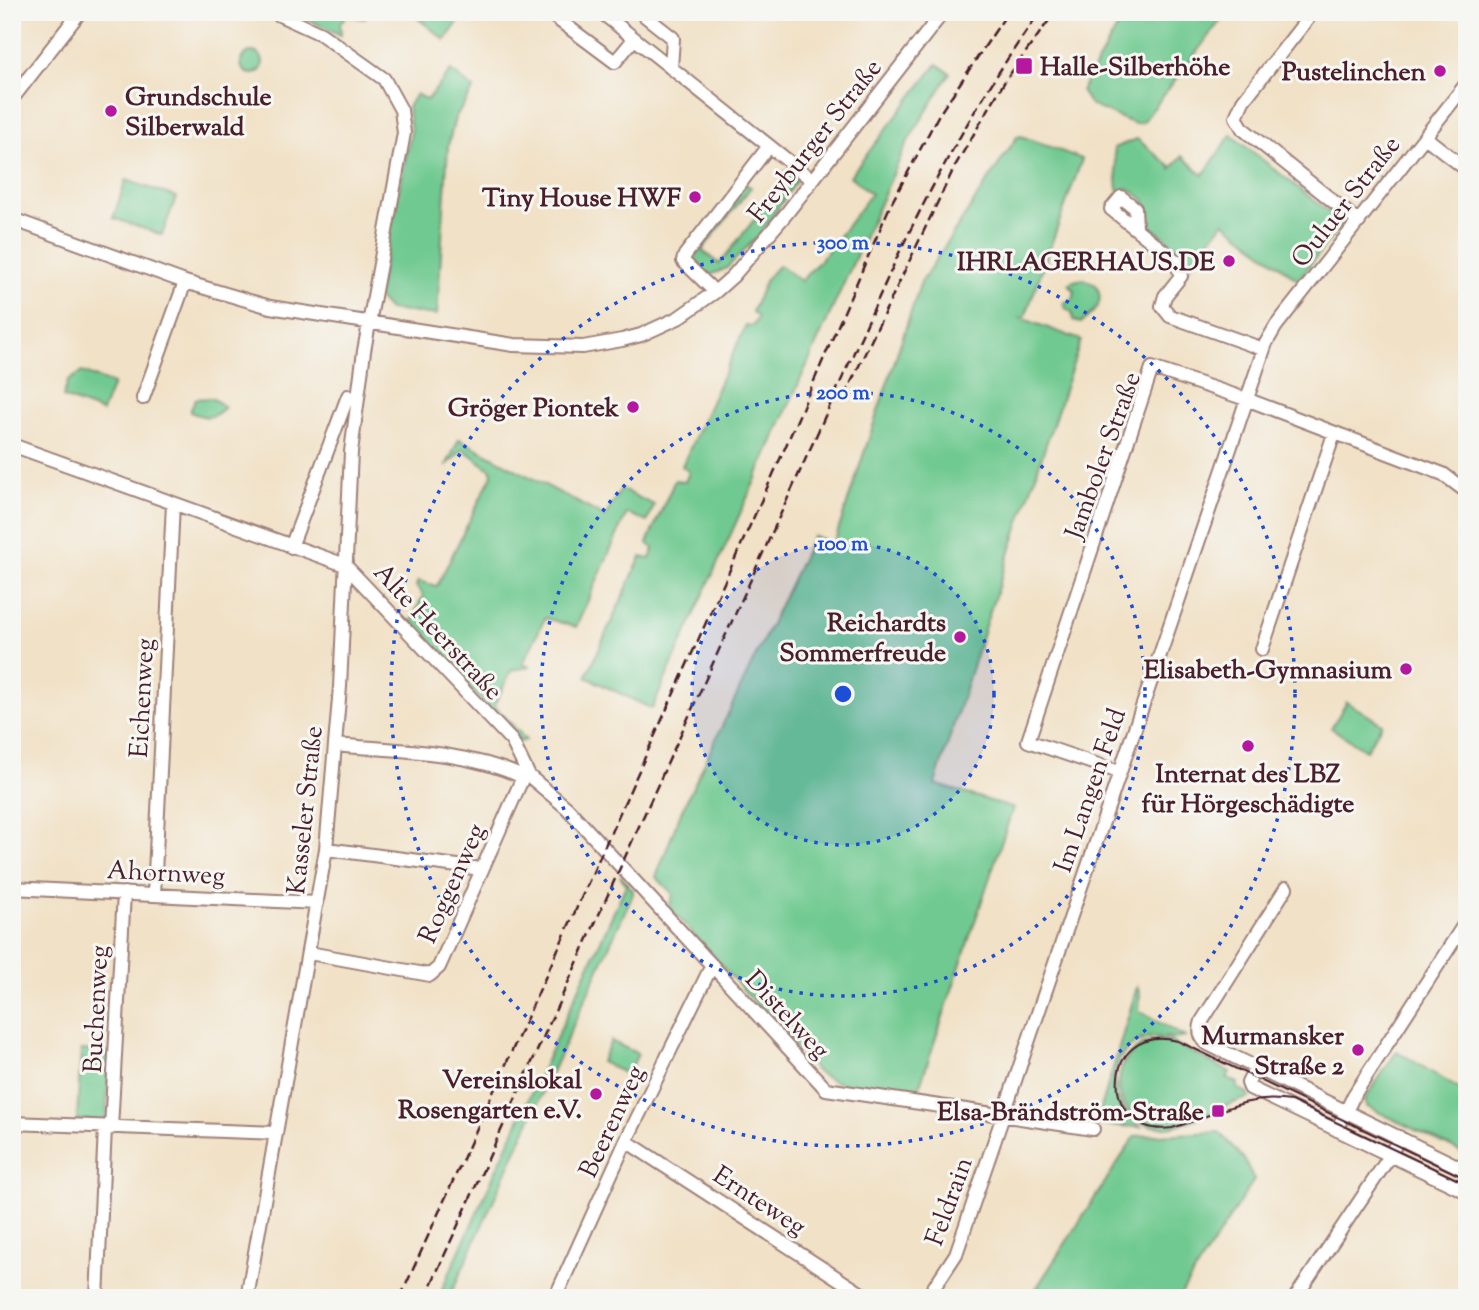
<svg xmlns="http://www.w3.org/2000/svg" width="1479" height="1310" font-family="'Sorts Mill Goudy',serif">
<rect width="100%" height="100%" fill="#f6f6f2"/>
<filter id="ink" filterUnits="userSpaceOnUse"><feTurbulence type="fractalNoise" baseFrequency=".0143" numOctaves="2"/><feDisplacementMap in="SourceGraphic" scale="14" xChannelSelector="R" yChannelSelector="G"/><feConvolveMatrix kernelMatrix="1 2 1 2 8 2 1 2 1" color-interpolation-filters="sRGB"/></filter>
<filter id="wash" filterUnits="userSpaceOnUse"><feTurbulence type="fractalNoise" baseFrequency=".00686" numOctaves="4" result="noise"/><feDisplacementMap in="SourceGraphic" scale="28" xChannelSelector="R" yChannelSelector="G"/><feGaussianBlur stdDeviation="1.57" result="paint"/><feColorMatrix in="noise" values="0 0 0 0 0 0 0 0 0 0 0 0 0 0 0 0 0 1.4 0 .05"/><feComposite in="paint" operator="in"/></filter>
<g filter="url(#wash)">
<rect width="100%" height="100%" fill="#f1e1c6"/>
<path fill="#70c990" stroke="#5d745e" stroke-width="2" d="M293 12H370L364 19 347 15 340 23 341 35Z
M410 12H466L445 40Z
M1126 12H1227L1143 122 1135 124 1090 105 1081 91Z
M241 63a11 11 0 1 1 22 0a11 11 0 1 1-22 0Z
M937 64 950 73 907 143 652 709 586 677 641 557 650 559 654 548 647 543 675 480 685 482 689 472 682 466 746 325 753 326 758 317 752 312 766 279 779 265 801 281 823 257 871 194 850 176Z
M451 71 474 89 455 118 448 146 437 315 389 310 377 297 411 132 408 107 416 94 427 100Z
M1231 135 1343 223 1298 280 1224 222 1188 268 1180 262 1185 254 1149 225 1143 229V223L1150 222 1149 208H1142L1146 201 1128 188 1123 193 1118 189 1114 148 1137 139 1171 167V169L1182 156 1203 175Z
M1021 136 1082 159 1025 317 1021 318 1081 340 984 629 935 784 1013 808 916 1097C883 1091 845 1091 817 1072L669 907 673 894 656 877 681 812 813 536 834 543 921 282 1017 137Z
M789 169 798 179 760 234 727 268 708 276 693 264 691 256 745 184 751 187 702 250 719 264 785 181 779 176Z
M126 180 176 197 162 235 113 218Z
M1084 279 1096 285C1106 304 1094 312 1081 323L1073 320 1072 312 1064 307V303L1073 299 1075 291 1069 284 1073 281Z
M82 372 113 384 102 412 63 397 68 381Z
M212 398 225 407C212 420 206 418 190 412L195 399Z
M459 439 605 517 621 489 654 505 647 522 627 513 576 627 545 618 523 664 530 667 512 670 494 705 526 740 519 742 411 624 423 595 416 586 418 581 437 586 492 475 491 470 463 449 446 466Z
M1347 702 1382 724 1366 750 1331 728Z
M620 875 633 890V894L449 1298H438L626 885Z
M1137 987 1140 993 1139 1011 1185 1037C1173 1041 1157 1033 1142 1040 1102 1056 1110 1108 1142 1127L1096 1125Z
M1162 1040 1170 1041 1230 1072 1227 1078 1238 1083 1237 1088 1247 1093 1249 1098C1221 1104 1189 1127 1162 1127 1110 1126 1100 1047 1162 1040Z
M611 1041 638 1054 628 1075 601 1062Z
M81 1050 110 1052 106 1121 77 1120Z
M1397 1051 1467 1094V1155L1366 1106 1365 1099Z
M1219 1132 1244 1159 1254 1180 1178 1298H1030L1135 1136Z"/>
</g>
<g filter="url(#ink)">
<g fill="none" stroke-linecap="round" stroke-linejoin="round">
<g stroke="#9e8078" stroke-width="16">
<path id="minor" d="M548 12 615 62 634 39
M601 12 812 180
M640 12 673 38 671 68
M1313 12 1243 101 1236 117 1243 129 1359 222
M12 99 80 12
M1425 137 1467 170
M12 219 185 282 270 307 514 345 583 347 622 340 641 335 678 318 715 292 733 276 786 214 943 12
M1136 228 1135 208 1121 197 1111 209 1176 261 1181 276 1165 296 1162 306 1170 316 1263 349
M715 292 683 261 685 255 769 146
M143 398 185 282
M12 445 345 565 512 741 529 776 567 808 826 1089 1093 1129
M291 547 348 396
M1262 649 1334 434
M335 745C398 751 464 750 523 777
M1119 772 1028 741 1152 368 1246 399 1443 474 1467 492
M326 849 481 869
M12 888 317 903
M1286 888 1202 1021C1199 1030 1199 1037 1208 1044L1467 1171
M154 894 173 504
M309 953 430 975 439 967 523 777 529 776
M1256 1067 1248 1083 1250 1088 1467 1192
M12 1123 276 1133
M111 1128 124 893
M1337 1130 1354 1095 1467 920
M626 1141 868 1298
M97 1298 105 1128
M247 1298 326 849 340 687 351 452 364 351 404 133 401 110 384 79 321 34 273 12
M555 1298 626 1141 712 965
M927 1298 956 1254 1266 343 1276 326 1467 83
M1295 1298 1390 1156 1399 1137"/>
</g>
<use href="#minor" stroke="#fff" stroke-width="12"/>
<path stroke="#4a1f2b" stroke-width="2" d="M1467 1179 1178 1041C1099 1021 1098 1139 1172 1128 1215 1116 1244 1093 1291 1101L1467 1184"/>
<path stroke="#4a1f2b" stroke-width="2.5" stroke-dasharray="10 5" stroke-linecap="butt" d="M844 397 955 166 1005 81 1055 12
M400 1298 781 457 890 206 938 116 1008 12
M425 1298 899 253C940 169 984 89 1040 12"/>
</g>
</g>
<circle cx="843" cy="694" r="151" fill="#1d4ed8" fill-opacity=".12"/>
<g fill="none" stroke="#1d4ed8" stroke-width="3.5" stroke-dasharray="3.5 7">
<circle cx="843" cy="694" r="151"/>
<circle cx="843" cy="694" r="302"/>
<circle cx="843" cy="694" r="452"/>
</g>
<g fill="#b5179e" stroke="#f6f6f2" stroke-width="2.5">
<rect x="1015" y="57" width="18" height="18" rx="3.5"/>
<circle cx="1440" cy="71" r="7"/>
<circle cx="111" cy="111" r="7"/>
<circle cx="695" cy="197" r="7"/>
<circle cx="1229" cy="261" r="7"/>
<circle cx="633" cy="407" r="7"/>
<circle cx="960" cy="637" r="7"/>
<circle cx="1406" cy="669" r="7"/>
<circle cx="1248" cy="746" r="7"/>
<circle cx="1358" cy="1050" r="7"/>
<circle cx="596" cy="1094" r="7"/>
<rect x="1211" y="1104" width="14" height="14" rx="3.5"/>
</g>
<g text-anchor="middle" stroke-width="6" stroke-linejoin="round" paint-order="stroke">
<g font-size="26" font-weight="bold" fill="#4a1f2b" stroke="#f6f6f2" text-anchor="end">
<text x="1040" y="75" text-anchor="start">Halle-Silberhöhe</text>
<text x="1426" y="80">Pustelinchen</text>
<text x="125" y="105" text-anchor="start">Grundschule<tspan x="125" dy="30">Silberwald</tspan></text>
<text x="681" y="206">Tiny House HWF</text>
<text x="1215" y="270">IHRLAGERHAUS.DE</text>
<text x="619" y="416">Gröger Piontek</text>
<text x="946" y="631">Reichardts<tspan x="946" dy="30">Sommerfreude</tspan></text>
<text x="1392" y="678">Elisabeth-Gymnasium</text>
<text x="1248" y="782" text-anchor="middle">Internat des LBZ<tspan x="1248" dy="30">für Hörgeschädigte</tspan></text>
<text x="1344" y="1044">Murmansker<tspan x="1344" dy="30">Straße 2</tspan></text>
<text x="582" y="1088">Vereinslokal<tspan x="582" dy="30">Rosengarten e.V.</tspan></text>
<text x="1204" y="1120">Elsa-Brändström-Straße</text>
</g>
<g font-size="26" fill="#4a1f2b" stroke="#f6f6f2">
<text transform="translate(814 140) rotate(-52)" y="9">Freyburger Straße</text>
<text transform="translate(1345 201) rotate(-52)" y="9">Ouluer Straße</text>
<text transform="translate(1102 455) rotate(-70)" y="9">Jamboler Straße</text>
<text transform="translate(439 631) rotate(47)" y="9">Alte Heerstraße</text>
<text transform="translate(141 698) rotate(-87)" y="9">Eichenweg</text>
<text transform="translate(1089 790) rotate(-71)" y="9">Im Langen Feld</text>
<text transform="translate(304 810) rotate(-84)" y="9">Kasseler Straße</text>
<text transform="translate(166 872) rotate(3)" y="9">Ahornweg</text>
<text transform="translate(451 883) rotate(-66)" y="9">Roggenweg</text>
<text transform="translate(95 1009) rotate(-87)" y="9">Buchenweg</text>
<text transform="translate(788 1014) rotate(47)" y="9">Distelweg</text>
<text transform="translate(611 1121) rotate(-65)" y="9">Beerenweg</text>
<text transform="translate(760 1200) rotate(33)" y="9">Ernteweg</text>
<text transform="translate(948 1201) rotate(-70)" y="9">Feldrain</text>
</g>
</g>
<circle cx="843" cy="694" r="10" fill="#1d4ed8" stroke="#f6f6f2" stroke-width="3.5"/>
<g font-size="21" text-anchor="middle" font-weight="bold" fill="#1d4ed8" stroke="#f6f6f2" stroke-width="6" stroke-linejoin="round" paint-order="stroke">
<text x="843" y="249">300 m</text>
<text x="843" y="399">200 m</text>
<text x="843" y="550">100 m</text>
</g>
<rect width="1479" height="1310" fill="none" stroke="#f6f6f2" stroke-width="42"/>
</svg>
